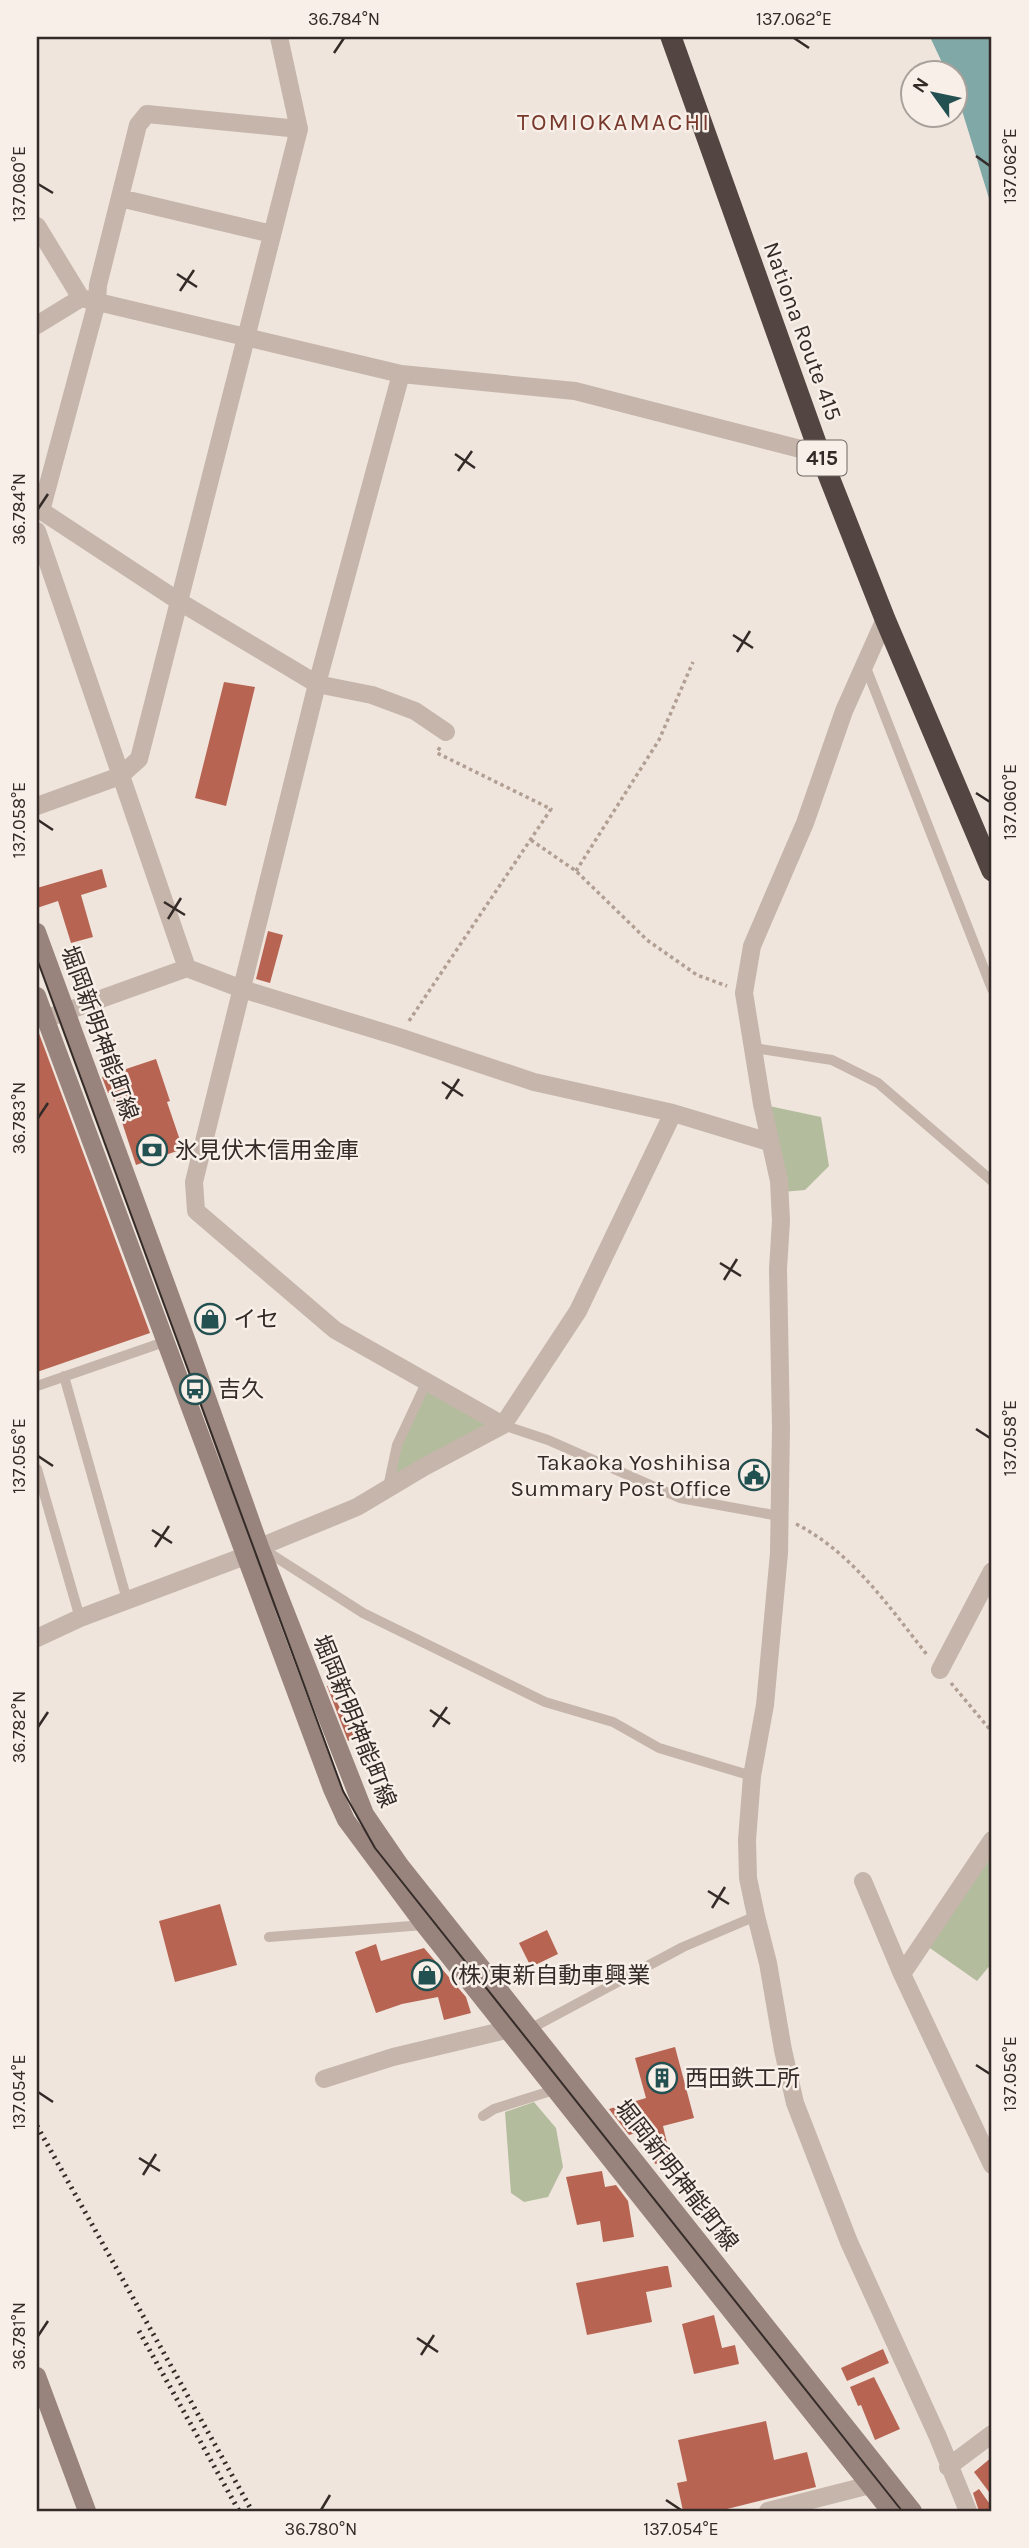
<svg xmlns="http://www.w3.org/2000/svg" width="1029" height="2548" font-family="Karla,'Noto Sans JP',sans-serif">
<rect width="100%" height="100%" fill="#efe5dc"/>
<path fill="#b4bc9e" d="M769 1106 821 1117 829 1166 805 1190 782 1192Z
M426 1383 503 1425 387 1490 397 1445Z
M992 1827V1963L977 1981 917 1939Z
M534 2102 556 2128 563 2167 548 2197 524 2202 511 2193 505 2112Z"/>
<path fill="#7fa8a7" d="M930 37H992V208L956 91V74L947 73Z"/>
<path fill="#b76452" d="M224 682 255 687 226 806 195 798Z
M102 869 107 887 81 895 93 937 71 943 58 901 37 908V888Z
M268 931 283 935 270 983 256 979Z
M37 1028 150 1333 37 1372Z
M156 1059 170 1101 167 1102 183 1149 136 1165 120 1116 119 1117 111 1092 108 1093 102 1077Z
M327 1686H328L356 1737 348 1741Z
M220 1904 237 1965 175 1982 159 1921Z
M547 1930 558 1954 531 1967 519 1943Z
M376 1944 381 1961 424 1948 466 1997 471 2013 444 2020 438 1997 402 2004 376 2013 355 1952Z
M675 2047 694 2118 663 2126 671 2160 655 2164 646 2130 629 2135 609 2109 646 2098 635 2058Z
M602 2171 605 2187 616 2185 628 2201 634 2237 603 2242 600 2221 577 2225 566 2177Z
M665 2266H668L672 2287 646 2292 652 2322 587 2335 576 2283Z
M714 2315 722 2348 735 2345 739 2364 694 2374 682 2324Z
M883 2349 889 2363 847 2381 841 2368Z
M874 2377 900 2429 875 2440 861 2405 858 2406 850 2387Z
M766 2421 774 2460 807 2452 816 2487 727 2509 683 2511 677 2483 687 2481 678 2440Z
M992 2457V2496L974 2472Z
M979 2489 992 2507V2511H979L973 2493Z"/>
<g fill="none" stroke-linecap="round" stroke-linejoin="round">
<path stroke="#b19f94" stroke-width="3.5" stroke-dasharray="3.5 3.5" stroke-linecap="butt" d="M531 840 576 871 647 940 697 975 727 986
M576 871 659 740 693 662
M409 1021 551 809 437 753 440 747
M796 1524C853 1553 889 1607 928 1656
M951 1683 992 1732"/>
<path stroke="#c5b5aa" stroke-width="10" d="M865 665 992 989
M754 1048 832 1060 878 1083 992 1181
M64 1376 127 1600
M37 1386 167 1341
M503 1425 548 1440 680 1498 779 1516
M37 1469 80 1618
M388 1487 397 1445 426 1383
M263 1549 363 1613 545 1702 613 1722 659 1748 752 1776
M269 1937 424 1925
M528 2030 683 1947 756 1916
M483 2116 494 2109 554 2090"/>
<path stroke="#c5b5aa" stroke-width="18" d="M120 198 272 234
M37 226 81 298 401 374 575 391 820 454
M37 325 81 298
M401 374 317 684 194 1182 196 1211 335 1330 503 1425
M37 508 180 602 317 684 372 695 415 711 446 732
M41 511 97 302 98 285 138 125 147 114 299 129
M37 531 187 968
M885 619 844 711 805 823 752 946 744 993 762 1104 779 1181 781 1221 778 1269 781 1428 779 1553 765 1705 752 1776 747 1840 748 1878 756 1916 768 1963 783 2050 795 2103 849 2242 938 2437 968 2511
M37 806 120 776 139 759 299 129 279 37
M45 1019 187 968 242 989 399 1037 534 1082 673 1113 769 1142
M37 1638 80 1618 245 1556 260 1547 357 1507 424 1467 503 1425 578 1311 673 1113
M940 1670 992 1571
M863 1881 902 1974 992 2165
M902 1974 992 1840
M324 2079 393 2057 506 2030
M948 2467 992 2434
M768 2511 870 2485"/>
<path stroke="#98847c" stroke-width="18" d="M37 932 185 1336 260 1547 365 1814 400 1865 913 2511
M37 996 332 1789 346 1820 424 1925 890 2511
M37 2376 87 2511"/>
<path stroke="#534541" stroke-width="21" d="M671 37 820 454 885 619 992 871"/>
<path stroke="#342b28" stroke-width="2" d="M37 959 343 1791 375 1848 902 2511"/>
<path stroke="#342b28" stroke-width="5" stroke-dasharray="2 5" stroke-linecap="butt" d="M37 2126 252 2511
M139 2331 239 2511"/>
</g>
<path fill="none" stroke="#342b28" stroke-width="2.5" d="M794 38 809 48M334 53 344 38M976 156 990 166M38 184 53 193M177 274 197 287M180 291 194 270M455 454 475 468M458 471 472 451M38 509 48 494M733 635 753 648M737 652 750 631M976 793 990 802M38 820 53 830M164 902 185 915M168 919 181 898M442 1082 463 1096M446 1099 459 1079M38 1118 48 1103M720 1263 741 1276M724 1280 737 1259M976 1429 990 1438M38 1456 53 1466M152 1530 172 1543M155 1547 169 1526M430 1710 450 1724M38 1727 48 1712M433 1727 447 1707M708 1891 729 1904M712 1908 725 1887M976 2065 990 2074M38 2092 53 2102M139 2158 160 2171M143 2175 156 2154M38 2336 48 2321M417 2338 438 2352M421 2355 434 2335M666 2500 681 2510M321 2510 330 2495"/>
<defs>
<g id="bank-ring" transform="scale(1.575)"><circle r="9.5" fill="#f7efe8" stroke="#235050" stroke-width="1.5"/><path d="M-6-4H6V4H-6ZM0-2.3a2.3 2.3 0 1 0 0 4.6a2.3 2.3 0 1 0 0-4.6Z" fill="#235050"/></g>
<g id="shop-ring" transform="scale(1.575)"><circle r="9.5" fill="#f7efe8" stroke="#235050" stroke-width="1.5"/><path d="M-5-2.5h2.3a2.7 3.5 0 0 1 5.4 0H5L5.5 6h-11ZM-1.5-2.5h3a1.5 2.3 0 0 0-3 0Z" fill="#235050"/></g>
<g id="bus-ring" transform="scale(1.575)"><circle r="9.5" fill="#f7efe8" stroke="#235050" stroke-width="1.5"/><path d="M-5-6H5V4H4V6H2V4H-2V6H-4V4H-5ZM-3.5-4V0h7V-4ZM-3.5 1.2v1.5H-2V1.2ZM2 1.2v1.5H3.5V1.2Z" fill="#235050"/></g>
<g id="civic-ring" transform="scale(1.575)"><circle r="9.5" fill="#f7efe8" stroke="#235050" stroke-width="1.5"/><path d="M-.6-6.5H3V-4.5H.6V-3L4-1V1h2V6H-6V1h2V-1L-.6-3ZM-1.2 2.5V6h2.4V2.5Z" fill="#235050"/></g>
<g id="building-ring" transform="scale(1.575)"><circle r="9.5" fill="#f7efe8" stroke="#235050" stroke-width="1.5"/><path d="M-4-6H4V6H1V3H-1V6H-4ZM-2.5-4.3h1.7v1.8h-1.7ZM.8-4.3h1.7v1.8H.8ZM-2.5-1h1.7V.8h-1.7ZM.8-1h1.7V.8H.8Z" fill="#235050"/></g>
</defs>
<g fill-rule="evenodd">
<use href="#bank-ring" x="152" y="1150"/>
<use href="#shop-ring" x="210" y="1319"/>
<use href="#bus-ring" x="195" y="1389"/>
<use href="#civic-ring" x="754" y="1475"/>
<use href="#shop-ring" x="427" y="1975"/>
<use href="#building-ring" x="662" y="2078"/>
</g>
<g text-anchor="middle" stroke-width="5" stroke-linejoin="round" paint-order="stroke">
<rect fill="#f7efe8" stroke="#6e6662" stroke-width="2" x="797.5" y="440.5" width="49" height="35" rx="5"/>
<g font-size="21" font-weight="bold" fill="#342b28">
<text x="822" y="465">415</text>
</g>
<g font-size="23" fill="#342b28" stroke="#f7efe8">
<text transform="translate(803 331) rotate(70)" y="8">Nationa Route 415</text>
<text transform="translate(100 1033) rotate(70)" y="8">堀岡新明神能町線</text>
<text transform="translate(355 1721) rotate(68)" y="8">堀岡新明神能町線</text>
<text transform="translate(677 2175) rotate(52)" y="8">堀岡新明神能町線</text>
</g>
<g font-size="23" fill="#342b28" stroke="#f7efe8" text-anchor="start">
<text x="175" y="1158">氷見伏木信用金庫</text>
<text x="233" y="1327">イセ</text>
<text x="218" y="1397">吉久</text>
<text x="731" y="1470" text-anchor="end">Takaoka Yoshihisa<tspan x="731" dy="26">Summary Post Office</tspan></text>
<text x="450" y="1983">(株)東新自動車興業</text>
<text x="685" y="2086">西田鉄工所</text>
</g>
<g font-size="24" letter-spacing="2" fill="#78392c" stroke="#f7efe8">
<text x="614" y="130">TOMIOKAMACHI</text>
</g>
</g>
<rect width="1029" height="2548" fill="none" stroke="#f7efe8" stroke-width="77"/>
<g transform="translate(934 94) rotate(303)"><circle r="33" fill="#f7efe8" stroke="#a9a19b" stroke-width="2"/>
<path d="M0-5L12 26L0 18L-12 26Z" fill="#235050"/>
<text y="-10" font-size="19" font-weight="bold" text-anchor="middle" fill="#342b28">N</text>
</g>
<rect x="38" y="38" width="952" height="2472" fill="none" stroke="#342b28" stroke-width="2.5"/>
<g font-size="18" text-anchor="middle" fill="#342b28">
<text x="344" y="25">36.784°N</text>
<text x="794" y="25">137.062°E</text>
<text transform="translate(1010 166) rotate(-90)" y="6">137.062°E</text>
<text transform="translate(19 184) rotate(-90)" y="6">137.060°E</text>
<text transform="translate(19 509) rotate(-90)" y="6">36.784°N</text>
<text transform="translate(1010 802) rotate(-90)" y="6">137.060°E</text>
<text transform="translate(19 820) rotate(-90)" y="6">137.058°E</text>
<text transform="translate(19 1118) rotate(-90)" y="6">36.783°N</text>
<text transform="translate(1010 1438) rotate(-90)" y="6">137.058°E</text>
<text transform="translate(19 1456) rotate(-90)" y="6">137.056°E</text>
<text transform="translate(19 1727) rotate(-90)" y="6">36.782°N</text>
<text transform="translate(1010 2074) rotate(-90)" y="6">137.056°E</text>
<text transform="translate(19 2092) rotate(-90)" y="6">137.054°E</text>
<text transform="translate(19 2336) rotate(-90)" y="6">36.781°N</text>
<text x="321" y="2535">36.780°N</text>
<text x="681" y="2535">137.054°E</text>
</g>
</svg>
